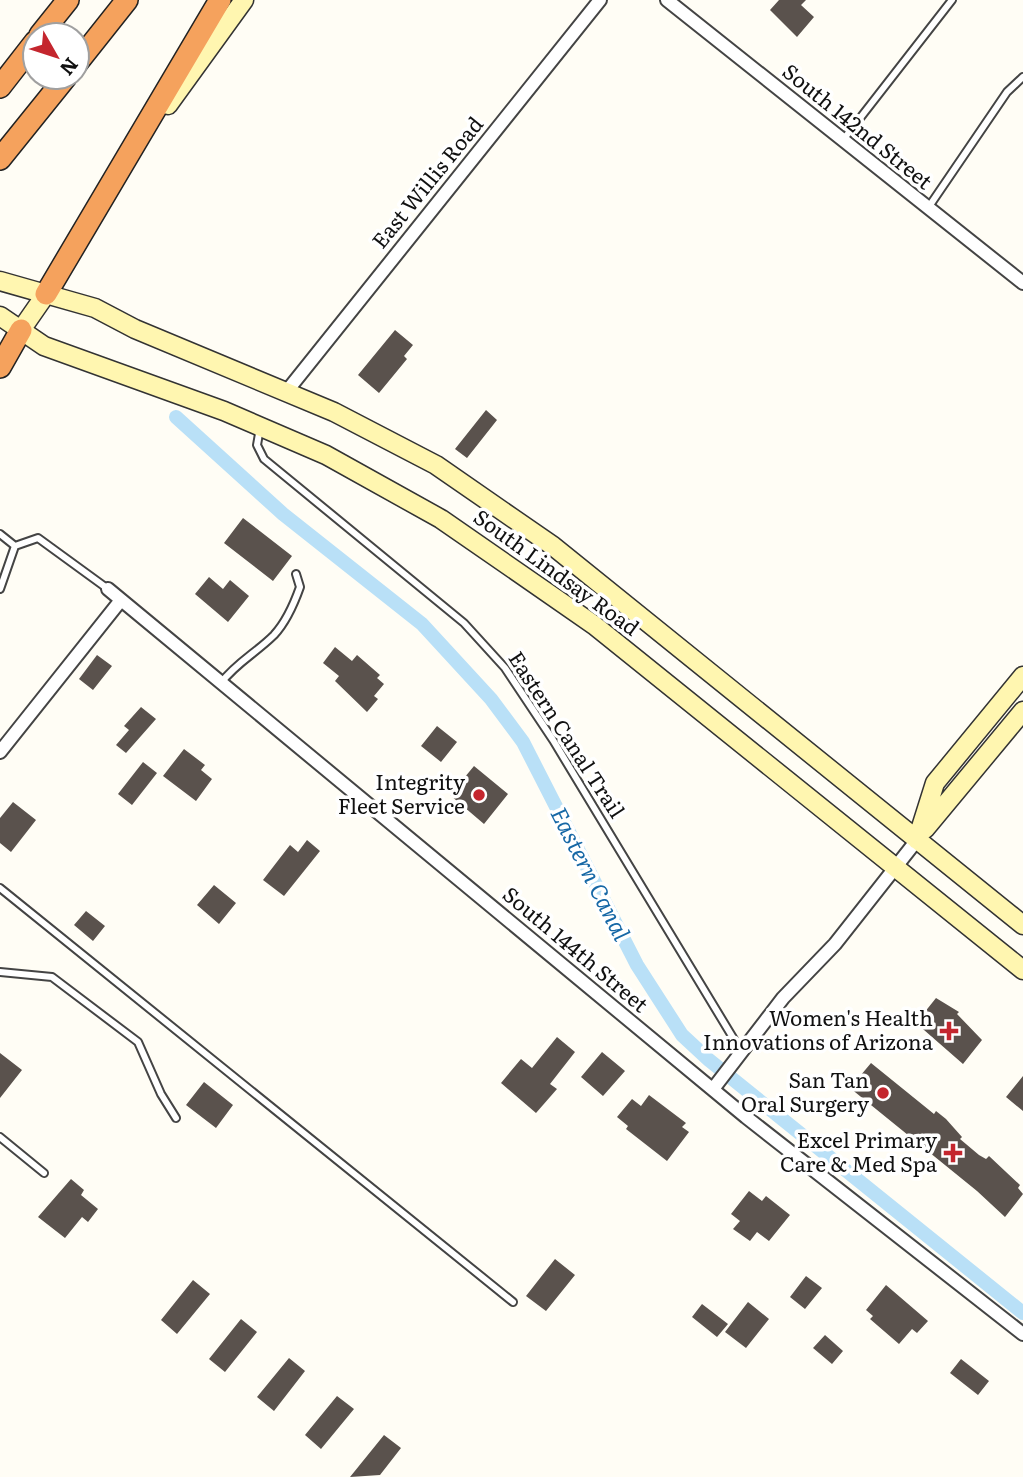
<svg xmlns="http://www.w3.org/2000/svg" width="1023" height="1477" font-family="Literata,serif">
<rect width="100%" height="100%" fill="#fffdf5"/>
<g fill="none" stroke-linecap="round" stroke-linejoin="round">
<path stroke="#b9e0f7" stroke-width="14" d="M176 417 283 514 422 624 491 699 523 742 637 965 682 1035 709 1060 1023 1313"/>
</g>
<path fill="#5a524d" d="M779 0H806L801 5 814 17 797 37 770 10Z
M395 330 413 345 404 356 407 359 379 393 358 375Z
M486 410 497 420 467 458 455 449Z
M243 518 292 556 273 581 224 543Z
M209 577 223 589 230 580 249 596 228 622 195 594Z
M335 647 352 661 357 655 380 675 377 678 384 684 374 696 378 699 367 712 335 681 339 676 323 663Z
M97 655 112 666 93 690 79 679Z
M141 707 156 719 126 753 116 745 129 730 124 726Z
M437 726 457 742 441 762 421 746Z
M184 749 205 765 201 770 212 779 196 801 163 776Z
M143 762 157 773 132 805 118 794Z
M474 766 508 794 484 824 450 795Z
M13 802 36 820 11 852 0 843V818Z
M307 840 320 851 284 896 263 880 290 845 298 852Z
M214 885 236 903 219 924 197 905Z
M86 911 105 926 93 941 74 925Z
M936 998 959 1012 957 1014 982 1040 963 1064 916 1023Z
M557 1037 575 1052 550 1084 557 1089 536 1113 501 1083 521 1059 532 1068Z
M602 1052 625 1071 603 1096 581 1077Z
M0 1053 22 1070 0 1098Z
M871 1063 934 1114 936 1111 946 1119 962 1137 960 1139 979 1155 986 1159 989 1156 1020 1185 1018 1188 1023 1194 1005 1217 977 1191 850 1088Z
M1023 1076V1111L1006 1097Z
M204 1082 233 1105 216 1128 186 1105Z
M649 1095 686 1123 682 1127 689 1132 667 1161 626 1129 628 1126 617 1117 632 1099 641 1106Z
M71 1179 84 1190 81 1195 98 1209 88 1222 82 1217 65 1238 38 1217Z
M749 1191 762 1201 766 1196 790 1215 769 1241 757 1232 750 1241 733 1229 740 1221 731 1214Z
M555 1259 575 1275 546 1311 526 1296Z
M806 1276 822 1288 805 1309 790 1297Z
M193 1280 210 1294 177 1334 161 1320Z
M886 1285 928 1321 917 1333 912 1329 899 1344 870 1319 873 1316 866 1310Z
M748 1302 769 1319 746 1348 725 1332Z
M702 1304 728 1324 717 1337 692 1317Z
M241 1319 257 1332 225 1372 209 1359Z
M825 1335 843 1351 832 1364 813 1348Z
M289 1358 305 1371 274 1411 257 1397Z
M961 1359 989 1381 978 1395 950 1373Z
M337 1396 354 1409 321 1449 305 1435Z
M384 1435 401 1448 380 1475 350 1477Z"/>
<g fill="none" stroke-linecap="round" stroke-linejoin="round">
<g stroke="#444" stroke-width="10">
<path id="lane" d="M843 140 952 0
M928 208 1007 92 1023 77
M260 428 257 445 264 459 464 623 505 668 553 740 741 1051
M0 534 15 546
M0 589 15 546 38 538 108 589
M221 683C236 663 256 653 274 635 286 622 294 604 300 587L296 574
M0 888 513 1302
M0 972 52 977 138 1042 161 1094 176 1118
M0 1137 44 1173"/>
</g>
<g stroke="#444" stroke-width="16">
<path id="street" d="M667 0 1023 283
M287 391 600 0
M108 589 746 1117 1023 1334
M0 752 121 600
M713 1089 783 998 835 944 917 840"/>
</g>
<g stroke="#333" stroke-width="21">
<path id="secondary" d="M168 105 244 0
M0 281 95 308 135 329 334 412 436 465 553 546 1023 925
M0 316 44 346 224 411 326 455 441 519 594 625 1023 970
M21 330 46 294
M925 829 1023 711
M917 840 935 783 1023 676"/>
</g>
<g stroke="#222" stroke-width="24">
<path id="highway" d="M40 35 68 0
M77 63 127 0
M0 87 35 42
M0 159 66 77
M46 294 220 0
M0 367 21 330"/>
</g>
<use href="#lane" stroke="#fff" stroke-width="6"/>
<use href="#street" stroke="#fff" stroke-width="12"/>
<use href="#secondary" stroke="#fff6b0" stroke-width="18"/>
<use href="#highway" stroke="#f5a25d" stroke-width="21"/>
</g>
<g fill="#c4262e" stroke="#fff" stroke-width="2.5">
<circle cx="479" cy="795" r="7"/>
<path d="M945.5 1020.5h7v7h7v7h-7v7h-7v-7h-7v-7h7z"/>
<circle cx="883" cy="1093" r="7"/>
<path d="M949.5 1142.5h7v7h7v7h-7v7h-7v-7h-7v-7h7z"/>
</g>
<g text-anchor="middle" stroke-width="7" stroke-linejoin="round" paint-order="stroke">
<g font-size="21" fill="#111" stroke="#fff">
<text transform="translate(857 127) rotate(39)" y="7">South 142nd Street</text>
<text transform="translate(428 183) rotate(-51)" y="7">East Willis Road</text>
<text transform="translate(556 573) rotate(36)" y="7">South Lindsay Road</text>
<text transform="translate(566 735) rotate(57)" y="7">Eastern Canal Trail</text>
<text transform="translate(575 950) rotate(40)" y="7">South 144th Street</text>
</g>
<g font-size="21" fill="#111" stroke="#fff" text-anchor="end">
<text x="465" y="790">Integrity<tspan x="465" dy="24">Fleet Service</tspan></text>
<text x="933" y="1026">Women's Health<tspan x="933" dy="24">Innovations of Arizona</tspan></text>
<text x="869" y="1088">San Tan<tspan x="869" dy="24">Oral Surgery</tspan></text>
<text x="937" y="1148">Excel Primary<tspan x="937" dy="24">Care &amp; Med Spa</tspan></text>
</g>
<g font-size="23" font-style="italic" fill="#1768a6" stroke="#fff">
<text transform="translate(590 874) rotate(63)" y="8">Eastern Canal</text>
</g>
</g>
<g transform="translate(56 56) rotate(129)"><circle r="33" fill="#ffffff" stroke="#a0a0a0" stroke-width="2"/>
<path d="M0-5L12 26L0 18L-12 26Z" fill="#c4262e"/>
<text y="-10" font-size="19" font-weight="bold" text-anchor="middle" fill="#111111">N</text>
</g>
</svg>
